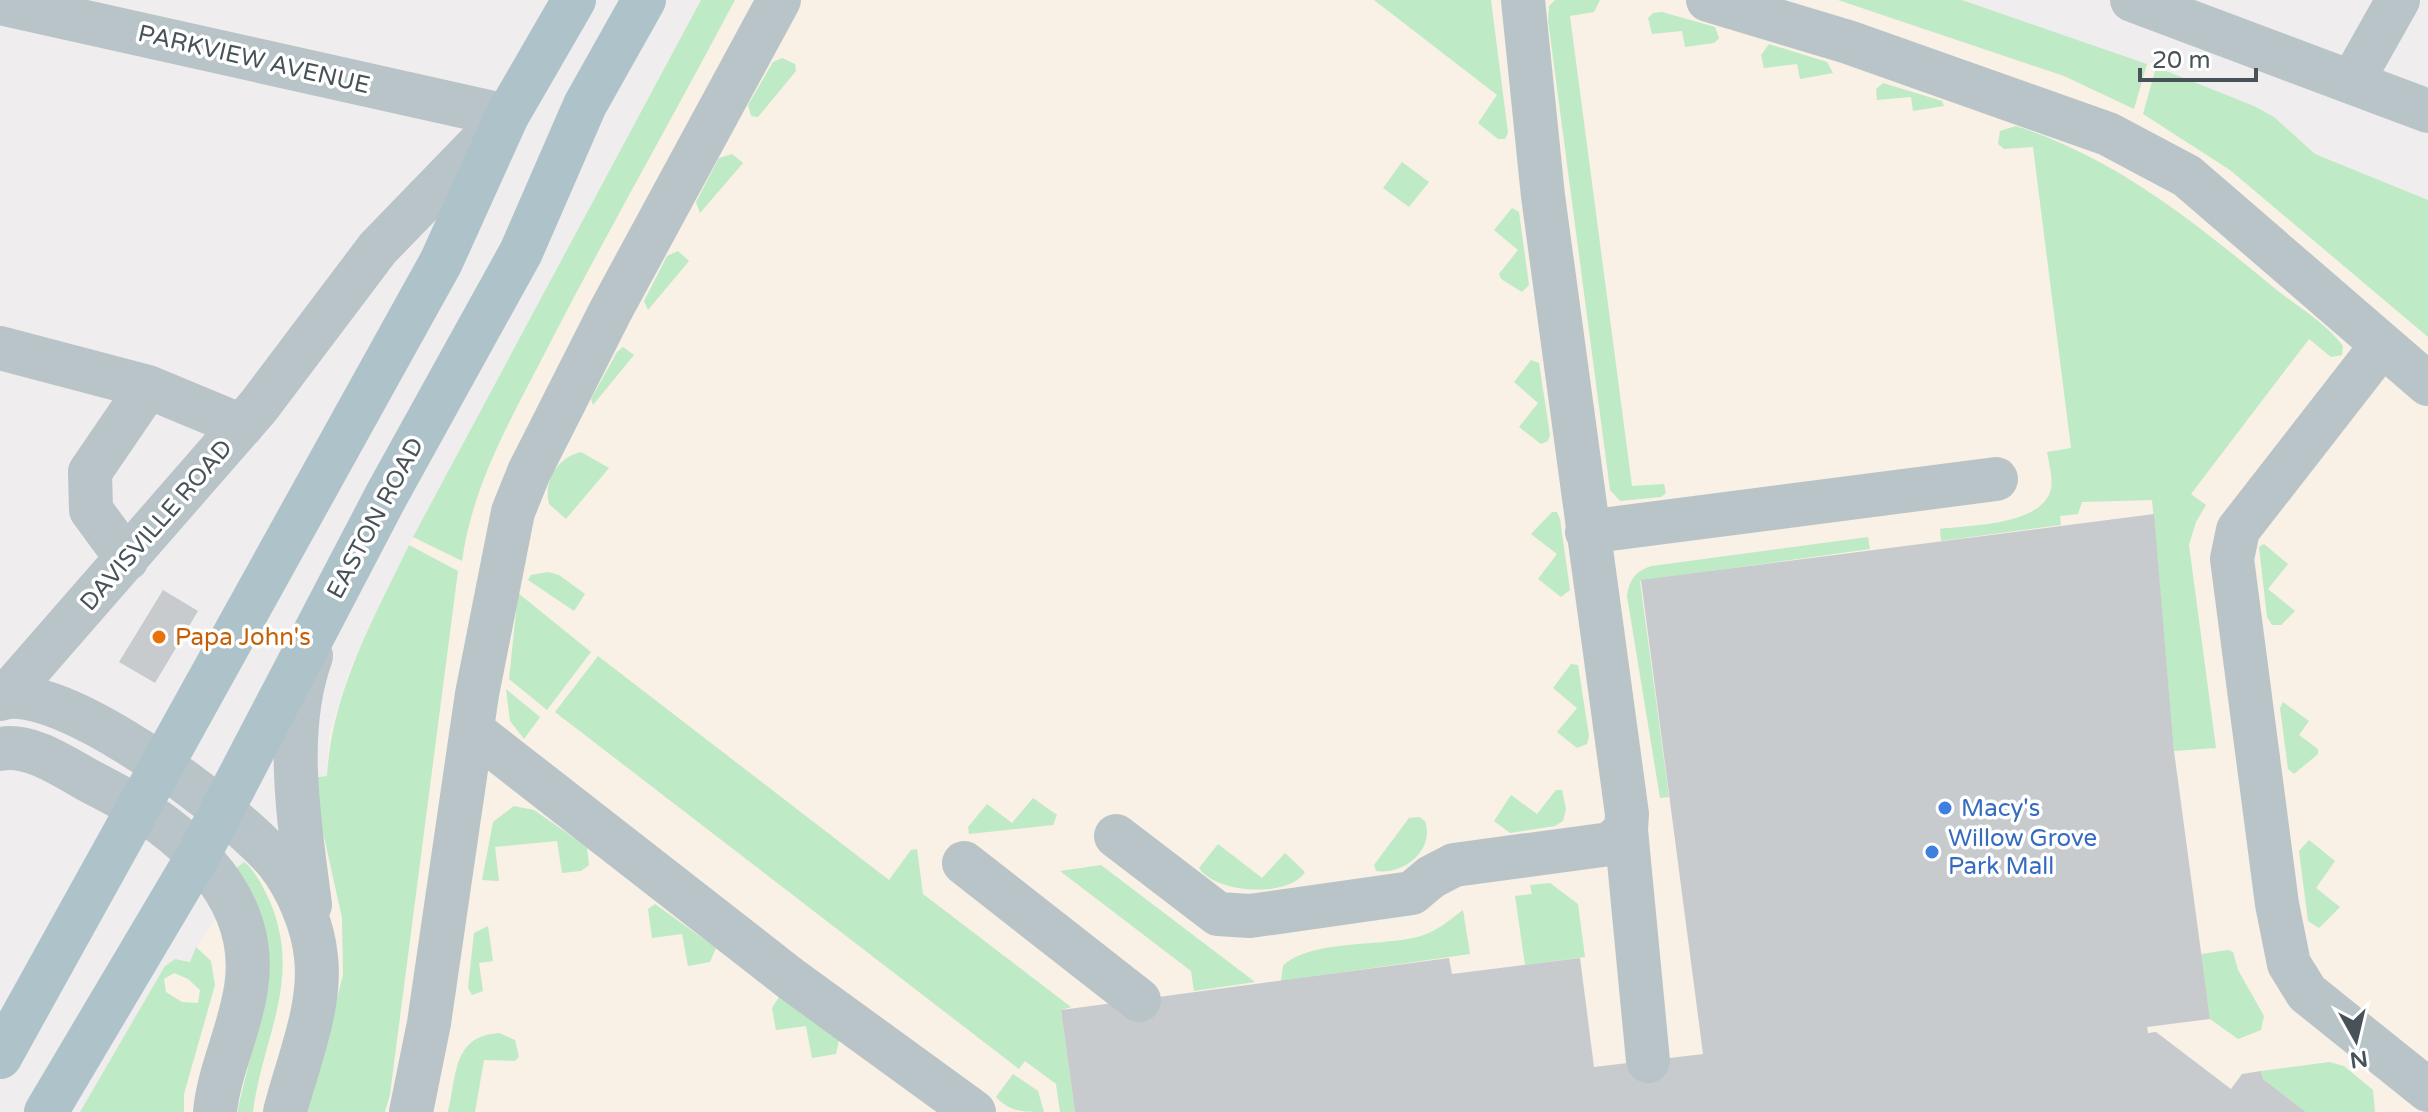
<svg xmlns="http://www.w3.org/2000/svg" width="2428" height="1112" font-family="'Varela Round',sans-serif">
<rect width="100%" height="100%" fill="#efeded"/>
<path fill="#f9f0e6" d="M701 0H1962L2147 64 2254 106 2274 117 2315 154 2428 200V1112H80L165 966 175 959 190 961 197 947 311 778 327 776 329 734 349 671 409 545Z"/>
<path fill="#beeac6" fill-rule="evenodd" d="M701 0H735C674 115 610 227 550 343 514 414 473 481 462 561L413 537Z
M1374 0H1491L1508 133 1505 139H1498L1478 123 1497 95Z
M1555 0H1600L1594 12 1570 16 1632 486 1664 484 1666 493 1661 497 1620 501 1610 490 1548 20 1549 6Z
M1838 0H1962L2147 64 2134 109 2064 76Z
M1662 12 1715 27 1719 38 1714 43 1685 47 1682 31 1652 34 1648 18 1653 13Z
M1769 44 1827 62 1833 73 1800 79 1797 64 1764 68 1761 55Z
M782 58 795 64 796 71 758 117 751 116 748 105 773 62Z
M2156 67 2254 106 2274 117 2315 154 2428 200V337L2230 170 2143 114Z
M1883 83 1942 101 1944 106 1913 111 1911 97 1877 100 1876 89Z
M2016 126C2117 158 2198 225 2278 291 2299 307 2328 325 2343 346L2342 355 2331 357 2309 339 2191 494 2206 505 2196 522 2189 545 2216 748 2174 751 2152 500 2082 502 2078 514 2060 516 2061 525 1941 541 1940 529C1970 525 2042 526 2051 489 2053 478 2049 463 2047 452L2071 448 2033 147 2004 149 1998 144 2000 131Z
M732 154 743 163 700 213 696 202 719 158Z
M1402 162 1429 182 1409 207 1383 188Z
M1512 208 1519 212 1529 285 1522 292 1501 279 1499 274 1518 250 1494 230Z
M678 251 689 261 648 310 644 301 667 256Z
M623 347 634 355 593 405 591 399 617 352Z
M1531 360 1539 363 1550 435 1548 441 1541 444 1519 427 1538 403 1514 382Z
M581 452 609 468 566 519 549 504C543 481 558 457 581 452Z
M1552 512H1557L1560 519 1570 590 1561 597 1538 579 1557 554 1531 534Z
M1868 537 1870 549 1640 581 1669 797 1660 798 1627 596C1629 580 1636 570 1652 566Z
M2264 544 2288 564 2268 589 2295 611 2281 625H2272L2267 617 2259 547Z
M409 545 458 571 390 1094 385 1112H308L343 975 342 918 311 778 327 776C332 691 373 620 409 545Z
M548 572 559 575 585 594 574 611 528 580 531 575Z
M518 593 591 652 547 710 509 679Z
M598 656 889 880 911 850 917 849 923 894 1071 1007 1061 1010 1075 1112H1060L1056 1084 1025 1061 1019 1069 555 712Z
M1571 664 1578 665 1589 736 1587 744 1577 748 1557 732 1577 708 1553 688Z
M506 689 540 717 524 739 510 721Z
M2283 702 2309 721 2299 735 2318 749V754L2294 774 2288 769 2280 708Z
M1556 790H1562L1566 809 1563 821 1555 826 1510 833 1494 821 1511 795 1537 814Z
M1033 798 1057 815 1053 825 969 834 968 827 987 804 1012 823Z
M514 806 534 810 587 847 589 865 581 871 562 873 557 841 495 847 499 881 482 880 493 822Z
M1419 817 1425 821C1435 850 1404 875 1376 871L1374 865 1409 818Z
M2309 840 2335 861 2316 888 2340 907 2319 928 2308 921 2299 851Z
M1218 844 1262 878 1285 853 1305 872C1289 898 1216 894 1199 868Z
M244 862C256 871 265 891 271 904 302 982 262 1038 253 1112H238V1108L266 993 234 870Z
M1101 865 1255 982 1194 991 1191 971 1060 871Z
M1550 883 1578 904 1585 957 1525 965 1515 896 1532 894 1530 885Z
M655 904 716 948 710 962 688 966 682 934 652 938 648 909Z
M1463 910 1470 954 1281 981 1283 966C1310 939 1384 947 1421 936 1437 931 1450 920 1463 910Z
M488 926 493 961 479 963 483 991 472 995 468 988 474 933Z
M196 947 211 961 215 985 184 1094V1112H80L165 966 175 959 190 962ZM174 973 188 979 200 990 198 1003 182 1002 166 992 164 979Z
M2228 950 2233 952 2238 970 2264 1016 2261 1030 2238 1039 2210 1019 2201 954Z
M779 997 839 1040 836 1054 812 1058 806 1026 776 1030 772 1008Z
M499 1033 515 1040 519 1057 515 1061 484 1060 475 1112H448C457 1076 452 1036 499 1033Z
M2329 1062 2344 1066 2373 1090 2375 1112H2306L2263 1079 2261 1071Z
M1013 1074 1038 1091 1044 1112C1023 1112 1010 1112 996 1097Z"/>
<path fill="#c7cbce" d="M2154 514 2174 751 2210 1019 2147 1027 2148 1033 2156 1032 2231 1089 2242 1074 2261 1071 2263 1079 2306 1112H1075L1061 1010 1449 958 1452 974 1580 958 1594 1067 1703 1054 1641 580Z
M163 590 198 611 155 683 119 662Z"/>
<g fill="none" stroke-linecap="round" stroke-linejoin="round">
<path stroke="#b9c4c8" stroke-width="44" d="M1708 0 1848 42 2108 134 2187 176 2428 384
M2132 0 2428 111
M0 3 507 116
M2353 80 2398 0
M2382 345 2238 530 2232 559 2277 904 2289 964 2307 993 2428 1090
M0 348 148 387
M1587 532 1996 479
M127 559 91 510 90 472 148 387 242 426
M5 697 258 407 378 248 505 117
M0 699C59 678 239 815 277 862 297 887 313 925 316 957 322 1007 297 1064 285 1112
M473 731 791 979 974 1112
M0 749C33 742 72 773 101 787 177 826 261 892 246 988 240 1030 219 1070 215 1112
M1626 830 1648 1061
M1116 836 1218 914 1250 916 1412 893 1431 877 1454 865 1610 844 1626 830 1627 814 1543 196 1523 0
M964 863 1139 1000
M310 905C300 825 283 734 311 656
M411 1112 429 1023 477 694 513 512 529 472 611 310 779 0"/>
<path stroke="#aec2c9" stroke-width="44" d="M0 1057 441 262 507 116 574 0
M46 1112 199 854 386 496 521 252 585 105 644 0"/>
</g>
<circle fill="#e8710a" stroke="#fff" stroke-width="3" cx="159" cy="637" r="8"/>
<g fill="#3f7fe0" stroke="#fff" stroke-width="3">
<circle cx="1945" cy="808" r="8"/>
<circle cx="1932" cy="852" r="8"/>
</g>
<g text-anchor="middle" stroke-width="7" stroke-linejoin="round" paint-order="stroke">
<g font-size="24" fill="#475358" stroke="#fff">
<text transform="translate(254 59) rotate(13)" y="8">PARKVIEW AVENUE</text>
<text transform="translate(375 518) rotate(-62)" y="8">EASTON ROAD</text>
<text transform="translate(156 525) rotate(-49)" y="8">DAVISVILLE ROAD</text>
</g>
<g font-size="24" fill="#c56008" stroke="#fff" text-anchor="start">
<text x="175" y="645">Papa John's</text>
</g>
<g font-size="24" fill="#366cbe" stroke="#fff" text-anchor="start">
<text x="1961" y="816">Macy's</text>
<text x="1948" y="846">Willow Grove<tspan x="1948" dy="28">Park Mall</tspan></text>
</g>
</g>
<g transform="translate(2356 1040) rotate(172)" stroke="#ffffff" stroke-width="6" paint-order="stroke">
<path d="M0-6L14 30L0 20L-14 30Z" fill="#475358"/>
<text y="-12" font-size="22" font-weight="bold" text-anchor="middle" fill="#475358">N</text>
</g>
<path d="M2140 68v12h116v-12" fill="none" stroke="#475358" stroke-width="4"/>
<text x="2152" y="68" font-size="24" fill="#475358" stroke="#ffffff" stroke-width="6" paint-order="stroke">20 m</text>
</svg>
